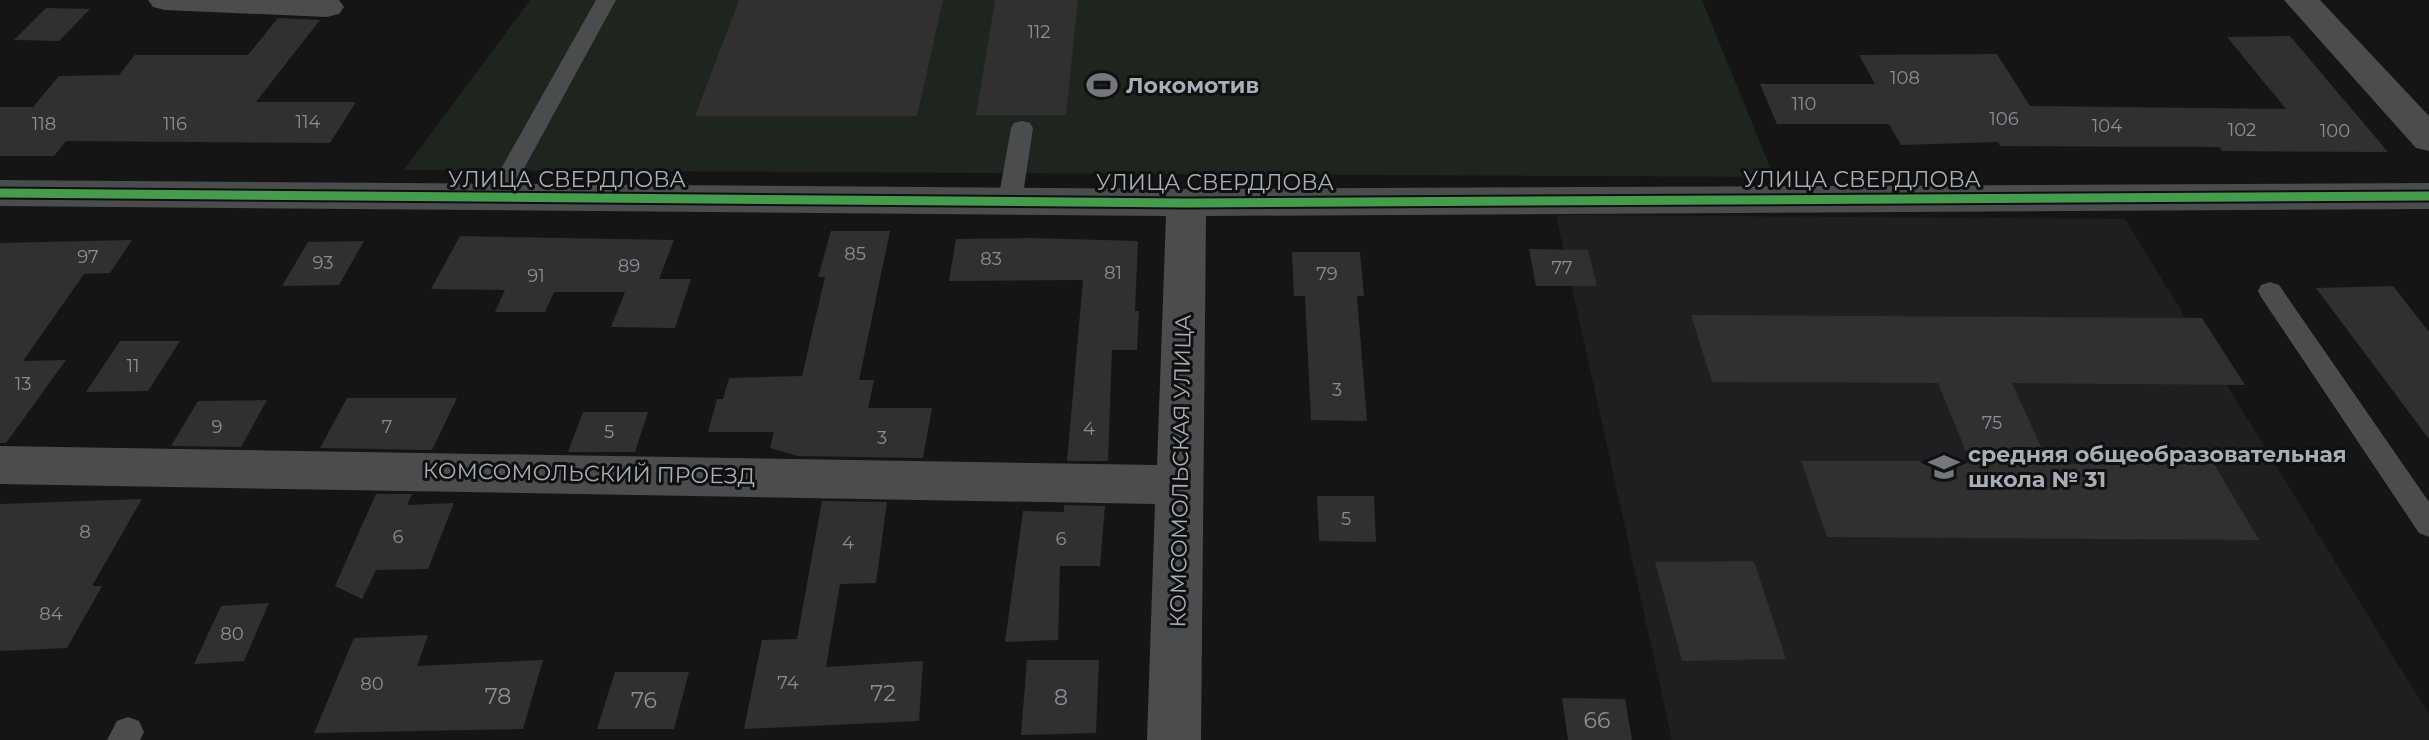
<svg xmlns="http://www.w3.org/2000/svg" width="2429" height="740" font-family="Montserrat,sans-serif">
<rect width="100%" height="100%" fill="#151516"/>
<path fill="#1f1f21" d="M1556 215 2125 219 2429 715V740H1672Z"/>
<path fill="#1e241e" d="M530 0H1702L1774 177 404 170Z"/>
<path fill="#303031" d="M739 0H943L917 116H695Z
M995 0H1078L1066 115H976Z
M46 8 90 9 59 41 14 40Z
M278 18 320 20 256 102H356L330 143 66 141 54 156H0V107H33L59 76 119 75 135 55H248Z
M2290 36 2388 152 2222 151 2219 147 2000 146 1998 142 1901 145 1889 124H1777L1760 84H1875L1859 55 1997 54 2030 106 2286 109 2227 37Z
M831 231H890L859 380H874L868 408H932L923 458 798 456 770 448 774 432H708L717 399H723L729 378 802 376 825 277H818Z
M460 236 674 240 659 279H691L675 328 611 327 625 292H554L545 312H495L505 290 431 289Z
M1032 238 1138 241 1135 311H1139L1137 350H1112L1108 461H1067L1083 280 949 281 956 239Z
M132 240 110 273 84 274 23 361 66 360 6 443H0V243Z
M364 241 339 285 282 286 308 242Z
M1529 249 1588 250 1597 286H1536Z
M1292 252H1360L1364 296H1357L1367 421 1311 420 1305 296H1294Z
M2393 286 2429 332V439L2316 288Z
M1691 315 2202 318 2245 385 2012 383 2049 464H2214L2259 540 1827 537 1801 461H1970L1938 383 1712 382Z
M120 341H180L148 391 86 392Z
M347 398H457L432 450 320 448Z
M267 400 241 447 171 446 198 401Z
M583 412H648L635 452H568Z
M376 494H412L407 505 454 503 428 569 376 570 362 599 335 586Z
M1317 496H1374L1376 542 1319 541Z
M142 499 92 586H102L67 648 0 651V504Z
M822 501 887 502 876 583 840 584 826 667 923 661 919 721 744 729 762 640 797 639Z
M1064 505 1105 506 1100 566H1060L1058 640 1005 642 1023 511 1064 512Z
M1754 561 1786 659 1682 661 1655 562Z
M269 603 244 661 194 664 221 606Z
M428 635 417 666 543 660 523 729 314 733 354 638Z
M1027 660H1099L1096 733 1021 735Z
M615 672H689L674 729H597Z
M1562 698 1625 699 1632 740H1568Z"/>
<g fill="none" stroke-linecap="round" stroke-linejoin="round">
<path fill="#4a4c4e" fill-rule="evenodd" d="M596 0H616L504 205H488L484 199Z
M1022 121 1030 123 1033 128 1022 201 1018 207H1002L998 201 1011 128 1014 123Z
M2270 282 2279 285 2429 502V537L2419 533 2261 297 2258 291 2261 285Z
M128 717 139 721 144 732 140 740H107L117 721Z"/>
<path fill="#4a4c4e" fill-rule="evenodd" d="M148 0H339L344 7 339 14 327 17 165 10 153 7Z
M2284 0H2320L2429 116V151L2416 148Z
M0 180 1186 189 2429 183V209L1206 216 1201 740H1147L1155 504 0 484V446L1157 465 1166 216 0 206Z"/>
<g stroke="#101011" stroke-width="13">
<path id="cycleway" d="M0 193 1186 203 2429 196"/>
</g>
<use href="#cycleway" stroke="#469c4c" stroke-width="9"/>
</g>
<defs>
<g id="stadium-bare" transform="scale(2.4)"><path d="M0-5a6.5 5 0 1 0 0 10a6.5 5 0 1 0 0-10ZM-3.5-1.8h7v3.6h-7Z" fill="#74787d" stroke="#101011" stroke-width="2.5" paint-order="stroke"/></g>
<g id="school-bare" transform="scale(2.4)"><path d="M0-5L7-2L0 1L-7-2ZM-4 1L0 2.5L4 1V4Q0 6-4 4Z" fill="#74787d" stroke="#101011" stroke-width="2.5" paint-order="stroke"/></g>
</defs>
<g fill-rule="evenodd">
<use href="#stadium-bare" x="1102" y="85"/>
<use href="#school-bare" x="1944" y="467"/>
</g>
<g text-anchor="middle" stroke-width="6" stroke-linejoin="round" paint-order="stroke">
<g font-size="18" fill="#898e94">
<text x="1039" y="38">112</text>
<text x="1905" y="84">108</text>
<text x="1804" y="110">110</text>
<text x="2004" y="125">106</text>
<text x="308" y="128">114</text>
<text x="44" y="130">118</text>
<text x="175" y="130">116</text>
<text x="2107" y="132">104</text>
<text x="2242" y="136">102</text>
<text x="2335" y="137">100</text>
<text x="855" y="260">85</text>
<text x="88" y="263">97</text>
<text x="991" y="265">83</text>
<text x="323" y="269">93</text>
<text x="629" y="272">89</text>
<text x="1562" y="274">77</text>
<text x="1113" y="279">81</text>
<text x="1327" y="280">79</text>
<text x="536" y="282">91</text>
<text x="133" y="372">11</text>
<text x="23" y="390">13</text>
<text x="1337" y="396">3</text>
<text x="1992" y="429">75</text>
<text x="217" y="433">9</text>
<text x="387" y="433">7</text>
<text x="1089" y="435">4</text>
<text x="609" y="438">5</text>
<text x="882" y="444">3</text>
<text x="1346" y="525">5</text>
<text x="85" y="538">8</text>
<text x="398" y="543">6</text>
<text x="1061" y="545">6</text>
<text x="848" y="549">4</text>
<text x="51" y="620">84</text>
<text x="232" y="640">80</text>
<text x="788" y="689">74</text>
<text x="372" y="690">80</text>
</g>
<g font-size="22" font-weight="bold" fill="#a7aeb5" stroke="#101011" text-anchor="start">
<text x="1126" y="93">Локомотив</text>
<text x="1968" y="462">средняя общеобразовательная<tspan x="1968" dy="25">школа № 31</tspan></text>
</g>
<g font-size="22" fill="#a7aeb5" stroke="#101011">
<text x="567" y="187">УЛИЦА СВЕРДЛОВА</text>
<text x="1862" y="187">УЛИЦА СВЕРДЛОВА</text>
<text x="1215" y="190">УЛИЦА СВЕРДЛОВА</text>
<text transform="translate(1180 471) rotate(-89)" y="8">КОМСОМОЛЬСКАЯ УЛИЦА</text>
<text transform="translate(589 473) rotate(1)" y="8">КОМСОМОЛЬСКИЙ ПРОЕЗД</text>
</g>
<g font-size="22" fill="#898e94">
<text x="883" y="701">72</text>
<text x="498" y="704">78</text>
<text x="1061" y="705">8</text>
<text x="644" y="708">76</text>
<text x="1597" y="728">66</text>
</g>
</g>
</svg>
